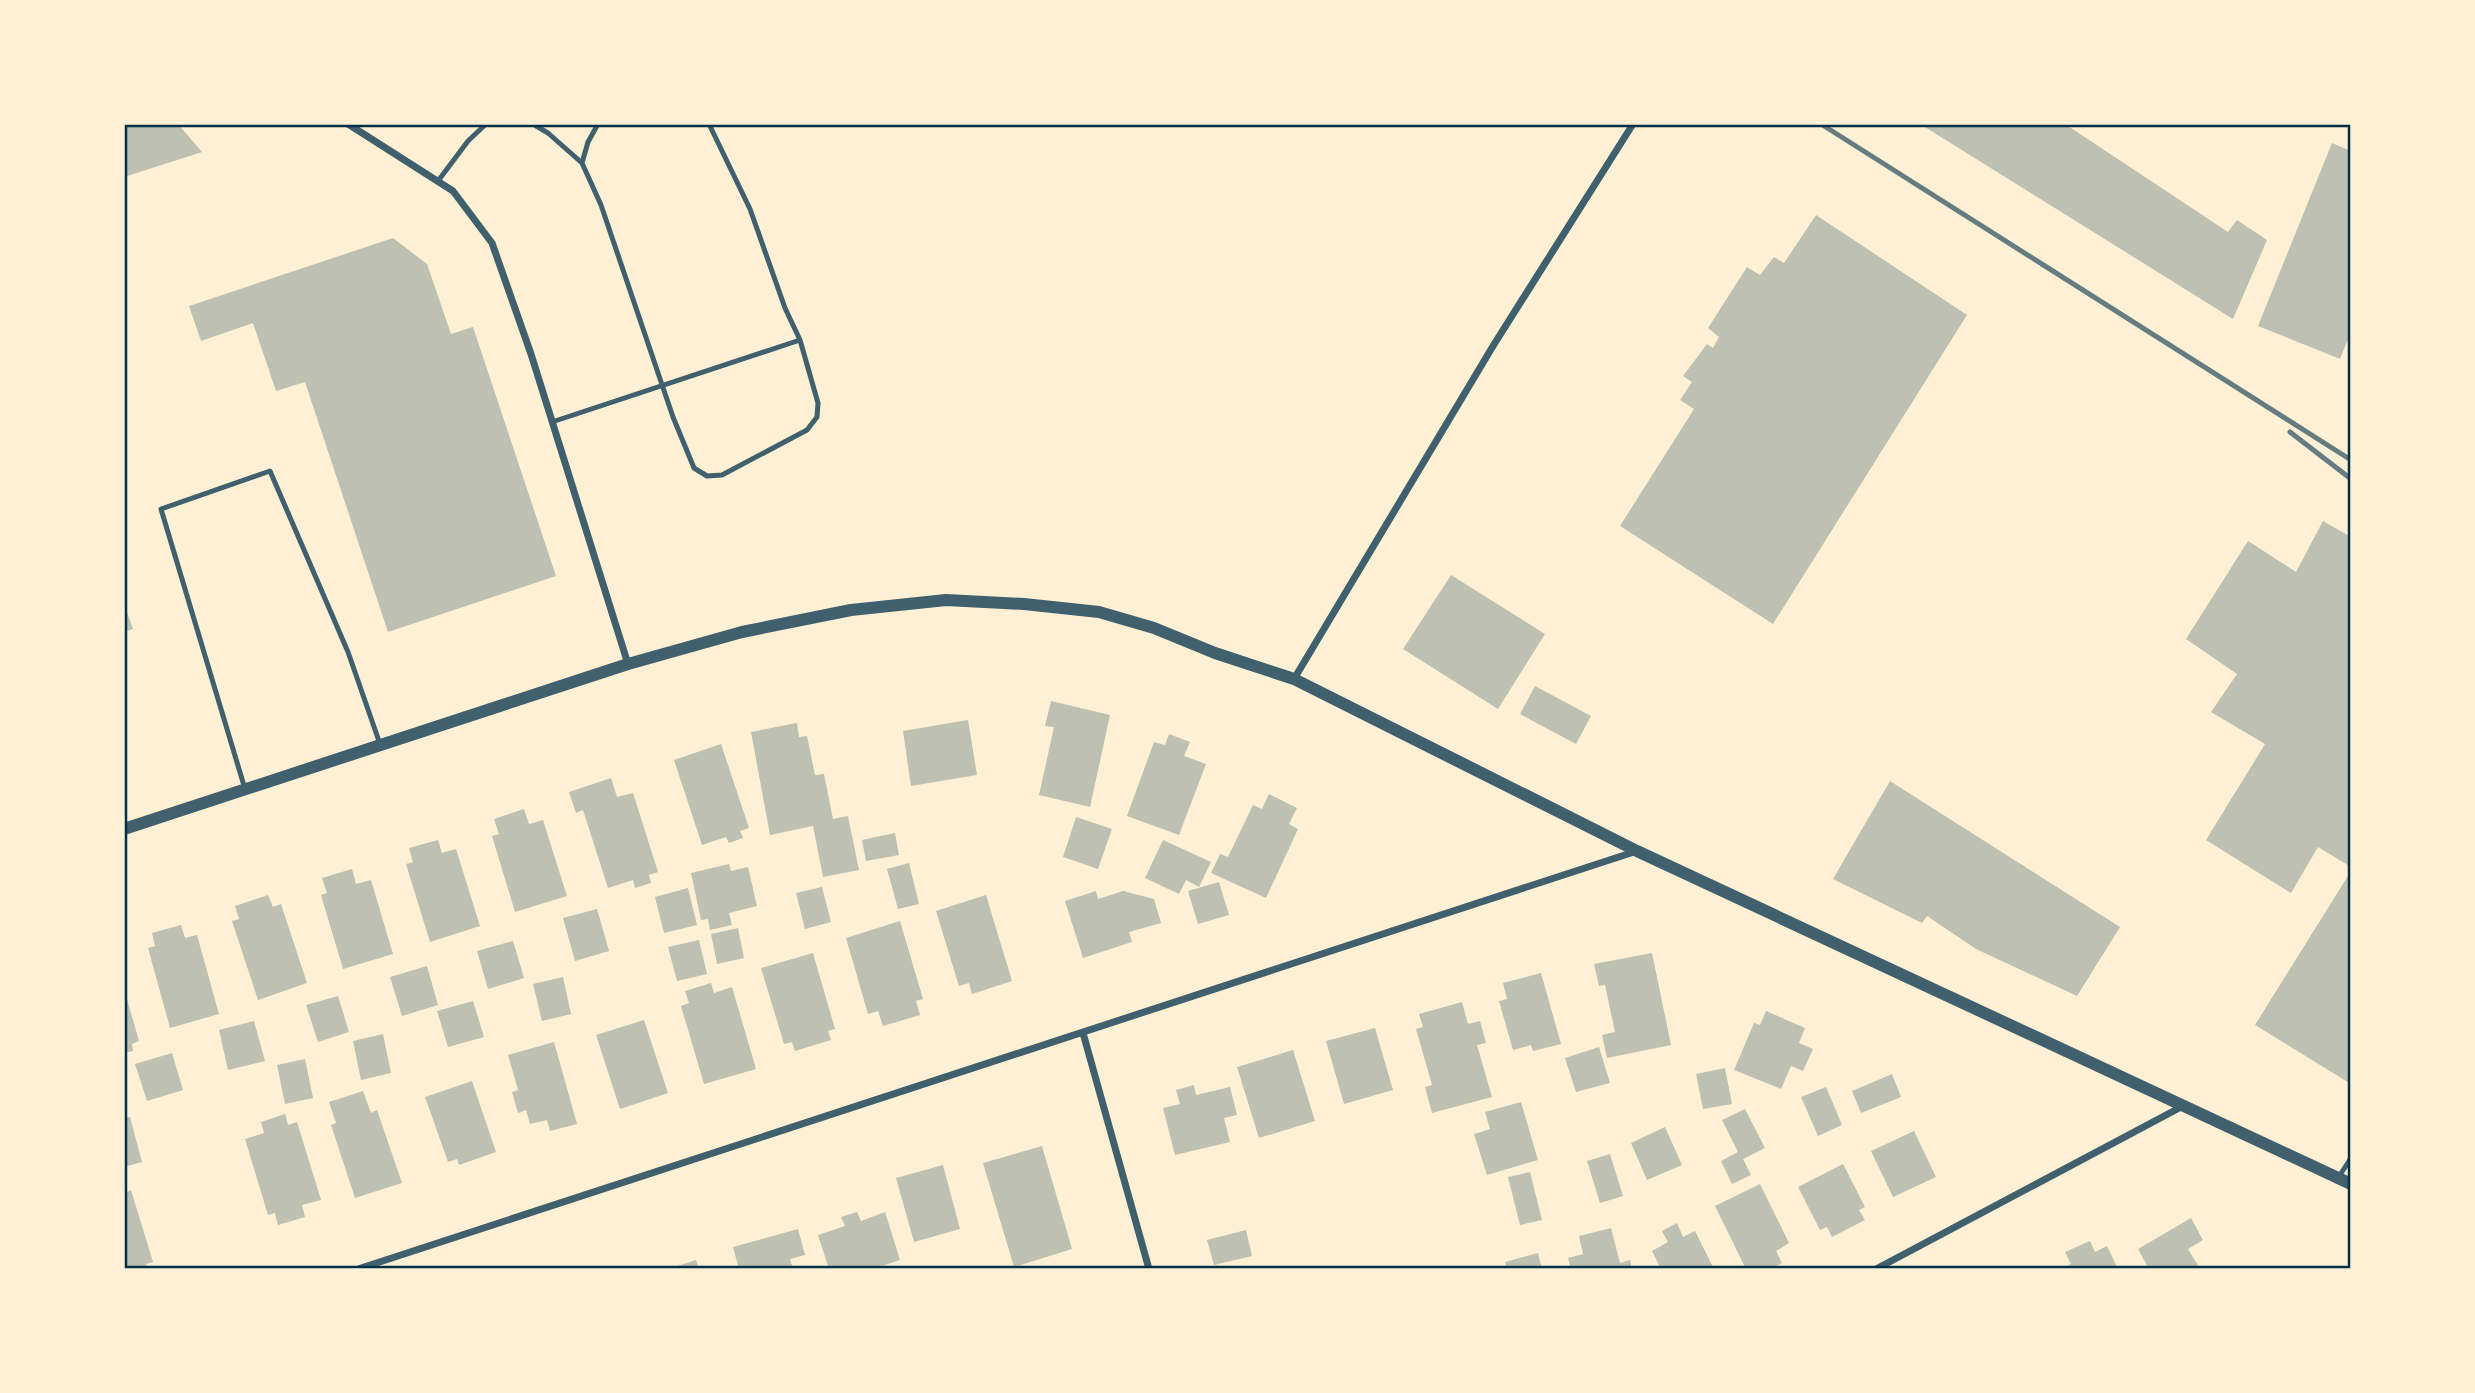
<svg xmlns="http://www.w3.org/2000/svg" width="2475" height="1393" font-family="'Playfair Display',serif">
<rect width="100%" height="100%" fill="#fdf0d5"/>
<path fill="#bec0b2" d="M124 124H178L202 152 124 177Z
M1920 124H2065L2228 232 2237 220 2267 240 2233 319Z
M2332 143 2351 151V332L2340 359 2258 326Z
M1816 215 1967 315 1773 624 1620 526 1694 409 1680 400 1692 382 1683 376 1707 344 1713 348 1719 337 1708 328 1747 267 1760 275 1774 257 1784 263Z
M393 238 427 264 451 334 473 327 556 576 388 632 305 382 276 391 253 323 201 341 189 306Z
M2323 521 2351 537V867L2318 847 2291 893 2206 840 2265 744 2211 712 2237 674 2186 639 2248 541 2296 572Z
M1451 575 1545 634 1498 709 1403 649Z
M124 604 133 629 124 632Z
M1535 686 1591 716 1576 744 1520 714Z
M1051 701 1110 715 1090 807 1039 795 1054 727 1045 726Z
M968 720 977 775 911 786 903 731Z
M797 723 799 737 807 736 815 775 824 774 833 819 848 816 859 870 823 877 813 826 770 835 751 732Z
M1169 734 1190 742 1184 756 1206 764 1179 835 1127 816 1154 742 1165 745Z
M721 744 749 828 740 831 743 838 729 843 726 837 702 845 674 760Z
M611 778 617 797 633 793 658 872 649 875 651 883 635 888 633 880 608 888 583 810 576 813 569 792Z
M1890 781 2120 927 2077 996 1976 949 1927 916 1922 923 1833 879Z
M1269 794 1297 808 1289 824 1298 829 1266 898 1211 873 1220 854 1228 857 1253 805 1262 809Z
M524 809 529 824 543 820 567 896 515 912 492 836 499 834 494 819Z
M1076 817 1112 829 1098 869 1063 857Z
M895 833 899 855 866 861 862 840Z
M438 840 442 853 456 849 480 926 430 942 406 864 413 862 409 848Z
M1163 840 1211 862 1199 887 1186 880 1179 894 1145 878Z
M909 863 919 904 898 909 887 869Z
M729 864 731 871 748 867 757 906 729 913 732 925 710 930 708 919 701 920 691 873Z
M352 869 356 884 371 880 393 954 343 969 321 895 327 893 322 878Z
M2351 871V1084L2255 1025Z
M1219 882 1229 915 1198 924 1188 891Z
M822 887 831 922 805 929 796 893Z
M688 888 697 925 664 933 655 897Z
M1096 891 1098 899 1123 891 1154 899 1161 923 1129 932 1132 942 1083 958 1065 901Z
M268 895 273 907 281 904 307 983 258 1000 232 921 239 919 235 906Z
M986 895 1012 981 972 994 969 983 959 986 936 911Z
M597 909 609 951 575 961 563 918Z
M900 921 923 999 916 1001 920 1015 883 1026 878 1011 868 1014 846 938Z
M181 925 185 938 197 935 219 1014 170 1028 148 948 155 946 152 933Z
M738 928 744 958 717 964 711 934Z
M699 940 707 974 677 981 668 947Z
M513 941 524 978 488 989 477 951Z
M813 953 835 1029 828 1031 831 1040 795 1051 792 1042 784 1044 761 968Z
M1652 953 1671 1045 1607 1058 1602 1035 1615 1032 1605 985 1599 986 1594 964Z
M427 966 438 1005 402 1016 390 977Z
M1541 973 1561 1044 1533 1051 1531 1045 1513 1050 1499 1001 1507 999 1503 983Z
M563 977 571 1014 542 1021 533 984Z
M711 983 714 993 732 987 756 1069 704 1084 681 1006 689 1003 685 991Z
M125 992 139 1041 132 1044 133 1051 124 1053Z
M338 996 349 1032 318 1042 306 1005Z
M473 1001 484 1037 448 1047 437 1011Z
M1462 1002 1468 1024 1480 1021 1486 1043 1477 1045 1492 1097 1432 1113 1425 1087 1432 1085 1416 1029 1423 1027 1419 1014Z
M1766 1011 1805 1028 1799 1043 1813 1049 1803 1071 1791 1066 1781 1089 1734 1070 1754 1023 1760 1025Z
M644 1020 668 1093 620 1109 596 1035Z
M254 1021 265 1061 228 1070 219 1030Z
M1375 1028 1393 1090 1344 1104 1326 1041Z
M383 1034 391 1073 361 1080 353 1041Z
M554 1042 577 1124 550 1131 547 1120 530 1124 526 1110 518 1113 512 1092 518 1090 508 1055Z
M1599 1047 1610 1083 1576 1092 1565 1058Z
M1293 1050 1315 1121 1259 1138 1237 1067Z
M172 1053 183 1090 147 1101 135 1064Z
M305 1059 313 1098 285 1104 277 1065Z
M1725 1068 1732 1104 1703 1109 1696 1074Z
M1892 1074 1901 1097 1861 1113 1852 1091Z
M472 1081 496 1152 459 1165 457 1159 448 1162 425 1097Z
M1194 1085 1196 1095 1230 1087 1237 1115 1224 1118 1230 1142 1175 1155 1163 1108 1180 1104 1176 1090Z
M1826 1087 1842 1125 1818 1136 1801 1097Z
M363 1091 371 1113 377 1110 402 1183 355 1198 331 1125 336 1123 329 1102Z
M1521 1102 1538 1160 1487 1175 1474 1134 1490 1129 1485 1112Z
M1745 1109 1765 1148 1743 1159 1751 1175 1732 1184 1721 1161 1738 1152 1722 1120Z
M285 1114 288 1125 297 1122 321 1200 302 1205 305 1217 278 1225 275 1213 268 1215 245 1139 264 1133 261 1122Z
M130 1117 142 1162 124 1167V1118Z
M1665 1127 1682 1165 1647 1180 1631 1143Z
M1914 1131 1936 1177 1893 1197 1871 1151Z
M1042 1146 1072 1249 1014 1267 983 1163Z
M1610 1154 1623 1196 1600 1203 1587 1161Z
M1843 1164 1865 1207 1859 1210 1865 1220 1832 1237 1827 1227 1820 1230 1798 1187Z
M943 1165 960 1229 914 1242 896 1178Z
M1530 1172 1542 1220 1520 1225 1508 1177Z
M1760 1184 1789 1243 1776 1251 1782 1263 1771 1269H1746L1715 1206Z
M131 1190 153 1262 146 1264 148 1269H124V1193Z
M857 1212 861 1221 885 1212 900 1260 873 1269H829L818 1235 845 1226 841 1217Z
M2191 1218 2203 1240 2188 1249 2200 1269H2149L2138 1249Z
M1677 1223 1683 1237 1695 1231 1714 1269H1661L1652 1251 1668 1242 1662 1231Z
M1611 1228 1620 1263 1630 1260 1632 1269H1571L1568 1258 1583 1254 1579 1236Z
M798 1229 805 1255 790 1259 793 1269H739L733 1247Z
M1246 1230 1252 1256 1214 1265 1207 1240Z
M2090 1241 2095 1252 2107 1246 2118 1269H2066L2065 1267 2071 1264 2065 1252Z
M1538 1253 1542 1269H1507L1505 1262Z
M696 1260 699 1269H671V1268Z"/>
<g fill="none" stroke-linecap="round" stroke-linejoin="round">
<path stroke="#3f606c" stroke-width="5" d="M533 124 548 133 582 163
M598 124 588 142 582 163 601 205 673 417 694 468 707 476 722 475 807 430 817 417 818 403 800 340 785 308 750 209 709 124
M438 181 468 141 486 124
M552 422 800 340
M245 789 161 509 270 471 348 652 380 744
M2338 1178 2351 1158"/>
<path stroke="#3f606c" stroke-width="7" d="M348 124 453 191 492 243 531 354 628 664
M1294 679 1493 346 1633 124
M1083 1033 1149 1269
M358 1269 1637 851
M1876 1269 2183 1106"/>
<path stroke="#3f606c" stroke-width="12" d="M124 829 628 664 742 632 851 610 946 600 1024 604 1099 612 1154 628 1215 653 1294 679 1637 851 2351 1184"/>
<path stroke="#657d81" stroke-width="5" d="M1821 124 2351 460
M2290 432 2351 479"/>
</g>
<rect width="2475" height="1393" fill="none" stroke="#fdf0d5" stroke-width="252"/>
<rect x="126" y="126" width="2223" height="1141" fill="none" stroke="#003049" stroke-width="2.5"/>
</svg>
